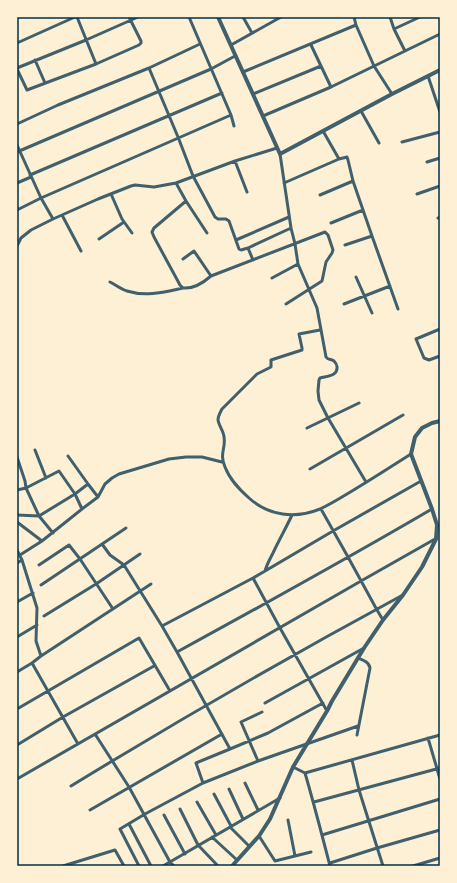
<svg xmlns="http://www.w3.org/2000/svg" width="457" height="883" font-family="'Varela Round',sans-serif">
<rect width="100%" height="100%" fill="#fdf0d5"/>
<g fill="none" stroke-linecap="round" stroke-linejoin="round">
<path stroke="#3f606c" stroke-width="3" d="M189 17 231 115 234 126
M243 17 252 33
M354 17 356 25 374 66 392 94
M390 17 394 29 405 51
M394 29 420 17
M17 43 75 17
M231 45 281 17
M311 45 331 87
M35 60 45 83
M96 64 139 45 141 43V41L129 17
M17 68 86 40 138 17
M149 68 178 137 193 176 215 217 218 219H226L229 221 239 249 241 250 248 248 291 228
M17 69 27 90 96 64 77 17
M243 72 356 25
M428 76 440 112
M253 94 321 66
M361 111 379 143
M263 116 331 87 440 34
M17 124 58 105 149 68 200 44
M402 142 440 132
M17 145 41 198 53 219
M17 152 211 69 235 56
M280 154 291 228 295 244 298 264 317 308 326 357C328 360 331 359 334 361 336 363 337 364 337 367 338 376 327 376 320 378L319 380 318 391 319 400 328 418 366 482
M339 159 347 157 348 160 353 181 372 236 345 245
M235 161 247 192
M427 162 440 158
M30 175 222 93
M17 183 31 177
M176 183 186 201 154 228 152 232 154 237 180 285 183 288
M284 183 339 159 323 131
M111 194 122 219 132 233
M417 194 440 186
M320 195 353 181
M186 201 207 233
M17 210 41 198 231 115
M62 215 81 251
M438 218 440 217
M331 223 363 210
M372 236 398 309
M99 239 124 222
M236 240 289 217
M17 246 21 238 31 230 53 219 98 199 131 186 135 185 154 187 176 183 235 161 277 148
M248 248 253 260
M183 259 194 251 211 276
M356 277 372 313
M272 278 298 264
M110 282C116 285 121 289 127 291 146 297 164 292 183 288 193 289 203 283 211 276L325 232 328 235 333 250 332 253 326 262 322 281 286 304
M344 304 390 286
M440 329 416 339 424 358 429 360 440 356
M320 330 299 334 302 348V350L271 360V367L257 374 222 409C220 413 218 416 218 420 219 426 224 432 224 437 226 449 219 453 225 467 230 480 239 489 249 498 269 516 295 519 320 509 331 504 342 497 352 491 372 479 392 466 411 454
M307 428 359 403
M35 450 46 478
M68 456 88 484 98 497
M17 457 25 481 26 488 59 471 75 494 82 509
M310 469 403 415
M17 490 26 488 39 516 53 533
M321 509 348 557 377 610 383 620
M17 515 39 516 75 494 88 484
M17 522 42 541
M102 544 110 555 124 565 162 626
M17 550 22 560 37 608 36 641 41 656 32 663 78 744
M20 555 42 541 82 509 98 497 105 484 112 478 119 474 169 459 186 457H202L222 462
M17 563 22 560
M39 565 69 545 80 559 113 609
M265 571C267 564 270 559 273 553 279 540 286 528 292 515
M253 578 280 628 327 711
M41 585 126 528
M17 602 33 593
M44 616 96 584 140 554
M17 637 37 625
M177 652C263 605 348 558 432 509
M41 656 151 584
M17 672 32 663
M265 703 364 648
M323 703 268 733 230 749 177 652 162 626 253 578 333 531 421 481
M17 709 139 638 170 691
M95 734 129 787 170 862 174 866
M357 735 370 668C369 662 363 660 358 658
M428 738 440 779
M17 745 63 717 154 666
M352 760 359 790 383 866
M258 761 358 726
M293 767 305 773
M17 779 361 581 435 539
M203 783 196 763 230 749
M245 783 258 810
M71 786C179 720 290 656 401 596
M229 789 243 819
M214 794 231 826
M197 802 216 835
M314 802 440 768
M180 809 198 845 218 866
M90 810 222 734
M164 815 185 854
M288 820 295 856
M129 824 151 866
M230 827 249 846
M322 835 440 799
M259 836 275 861 311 852
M212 837 237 860
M330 863 377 848 440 830
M63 866 115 850 124 866
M139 866 120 829 145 814 203 783 258 761 241 722 262 712
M163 866 280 798
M330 866C322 835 314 804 305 773L440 735
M413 866 440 858"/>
<path stroke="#3f606c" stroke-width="4" d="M218 17 280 154 392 94 440 70
M232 866 259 836 270 819 293 767 327 711 332 701 364 648 383 620 403 595 422 567 436 539 437 525 432 509 411 454 415 437 422 428 432 423 440 421"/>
</g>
<rect width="457" height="883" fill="none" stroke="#fdf0d5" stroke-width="36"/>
<rect x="18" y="18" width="421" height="847" fill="none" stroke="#003049" stroke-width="1.5"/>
</svg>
